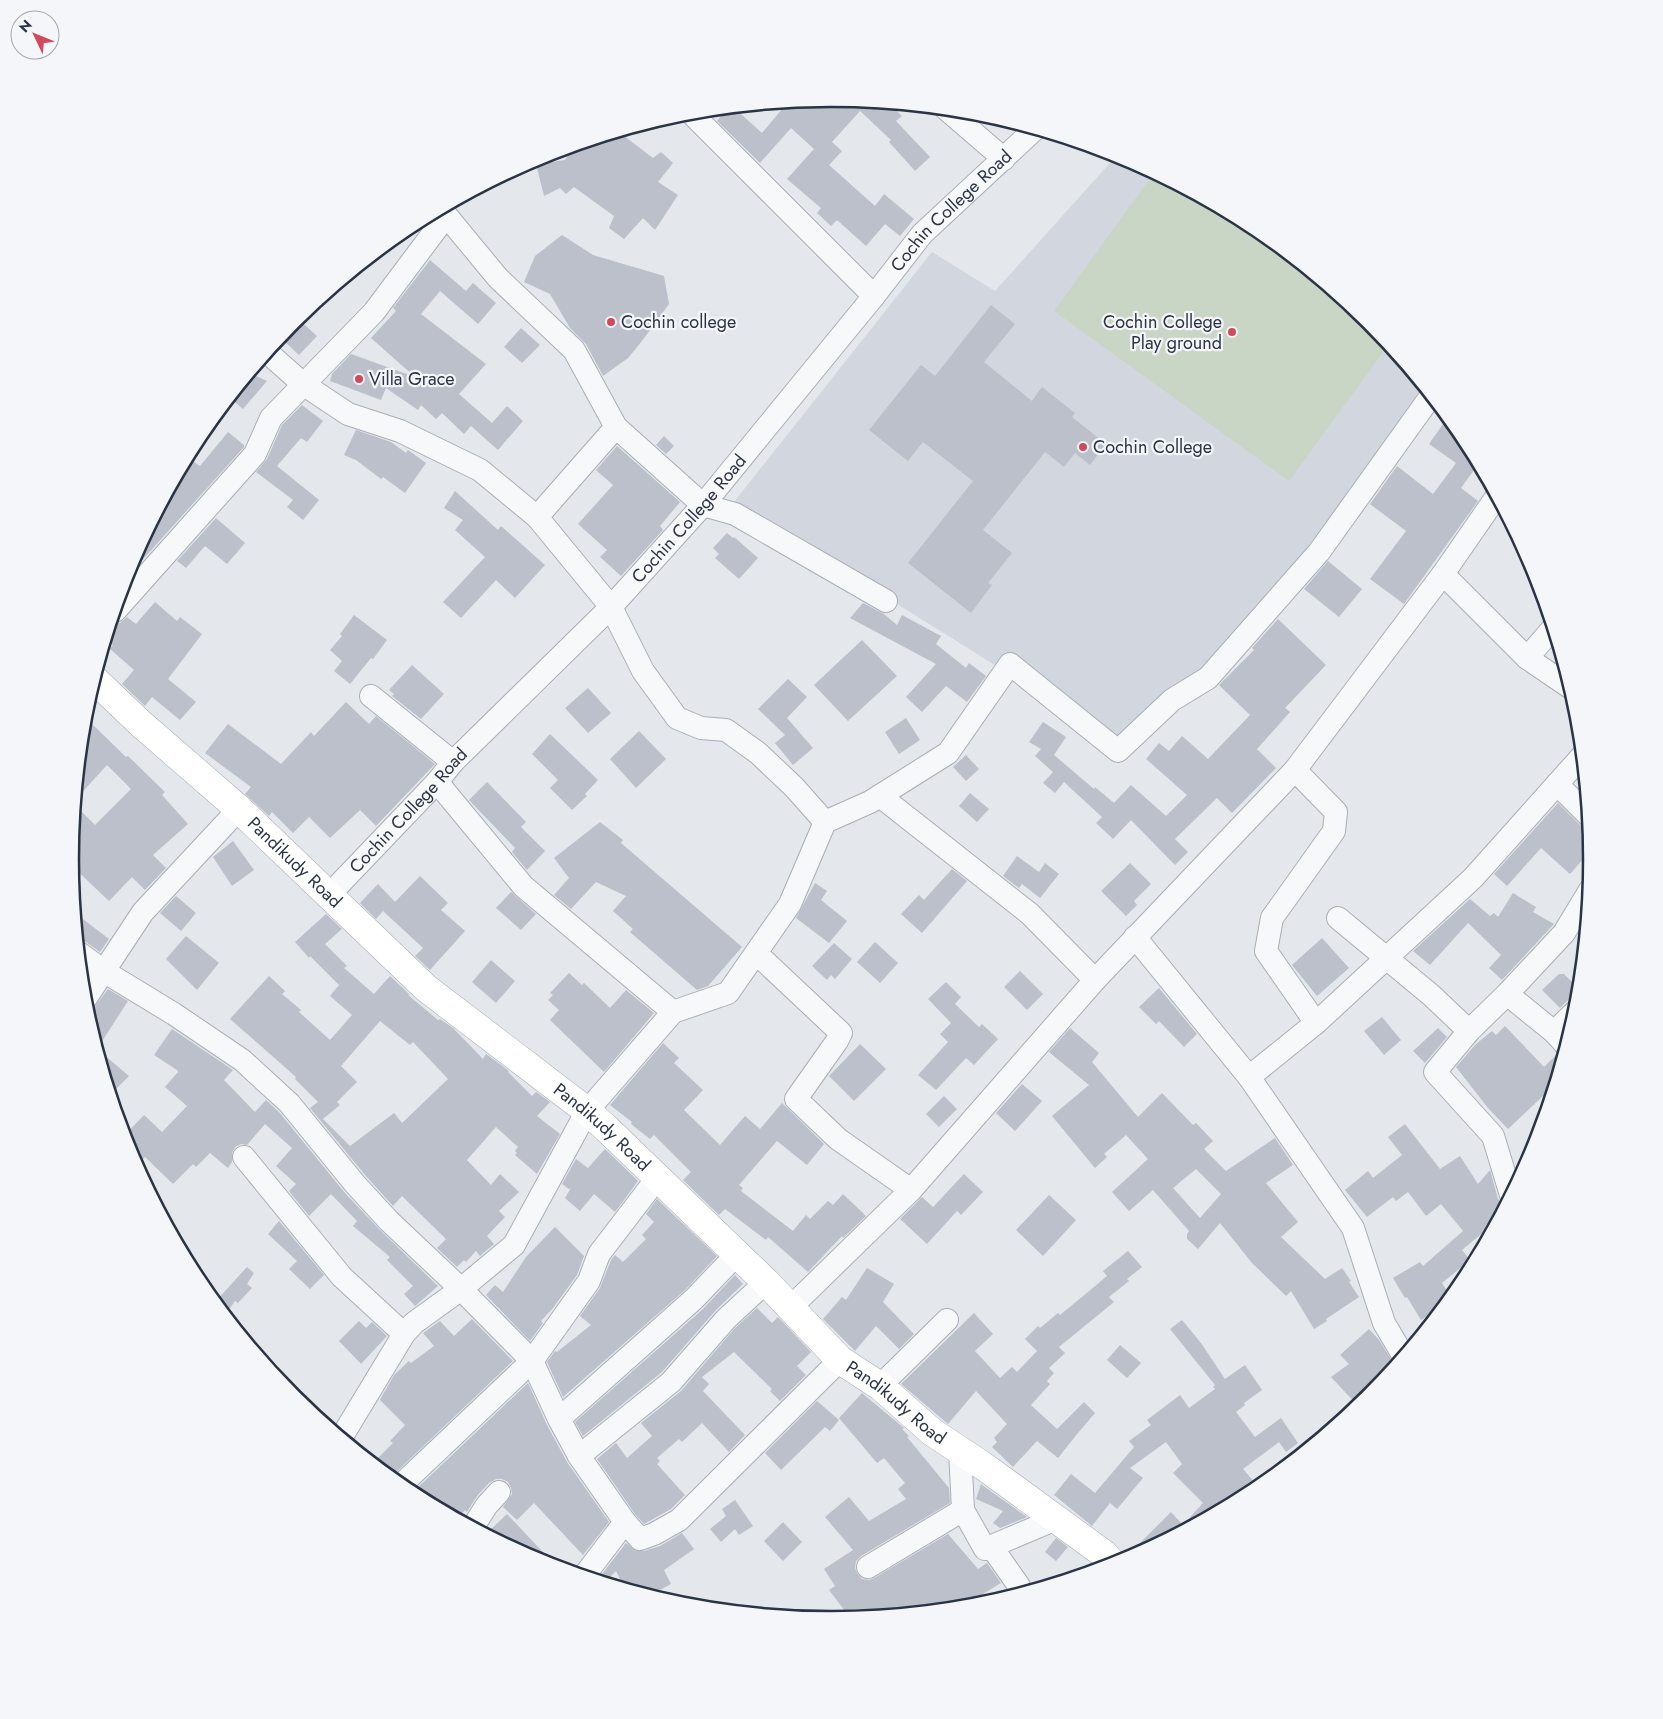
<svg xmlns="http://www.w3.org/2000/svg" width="1663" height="1719" font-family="Jost,sans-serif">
<rect width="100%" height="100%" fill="#e4e7ec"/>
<path fill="#d2d6de" d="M1118 154 1255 227 1370 321 1428 392 1314 547 1197 679 1119 737 1007 656 998 667 734 502 932 252 995 291Z"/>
<path fill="#c9d6c5" d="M1154 173 1255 226 1370 321 1389 344 1289 481 1054 311Z"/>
<path fill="#bbc0ca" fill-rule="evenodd" d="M832 98 889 104 902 116 896 121 930 157 915 171 889 142 891 140 860 111 832 142 842 151 829 165 875 206 884 194 914 219 900 236 885 224 866 246 837 220 831 226 817 213 821 208 787 179 814 149 791 128 760 163 717 121 728 108H734L762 133 788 102Z
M619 132 653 158 661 152 673 163 658 182 678 195 655 230 643 218 624 239 609 228 614 216 574 187 566 194 560 188 544 196 536 164 565 160 575 145Z
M562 235 593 255 664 276 669 304 642 341 628 358 603 376 586 344 570 328 550 294 524 282 535 256Z
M430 260 466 291 473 283 496 303 478 324 440 291 421 314 486 364 459 394 492 423 507 406 523 421 498 450 471 426 464 434 442 413 436 419 421 405 418 410 386 388 381 400 330 381 332 374 351 354 415 377 371 338 396 311 393 308Z
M991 305 1015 324 984 362 1032 401 1042 387 1075 413 1072 417 1106 444 1090 465 1075 453 1064 467 1045 452 983 530 1012 553 988 583 992 585 971 613 908 563 973 481 923 442 908 461 869 430 921 365 935 376Z
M297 318 317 336 299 355 280 337Z
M521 328 540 345 522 363 504 347Z
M250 373 267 381 243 409 230 398Z
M302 405 323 421 307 442 301 438 277 466 319 500 303 520 287 507 293 500 256 472 267 459 282 425Z
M1448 417 1465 437 1479 463 1461 488 1478 501 1404 604 1370 579 1406 531 1370 504 1397 466 1433 494 1456 463 1429 444Z
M356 430 391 442 406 453 408 450 426 463 405 493 383 477 381 479 356 460 344 455Z
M228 432 244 445V447L137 566 132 561 174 483 191 460 200 466Z
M664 436 674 446 666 454 656 445Z
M617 446 680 502 660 526 663 530 621 576 600 557 607 550 578 524 613 485 596 470Z
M455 491 498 530 501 526 545 565 515 598 496 580 461 618 443 602 485 557 455 530 463 520 444 508Z
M216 518 245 543 227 564 205 546 186 568 177 561Z
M727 533 733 538 734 537 758 558 739 579 715 558 719 554 713 548Z
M1328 561 1362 589 1339 617 1304 589Z
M155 602 177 621 180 617 202 634 168 679 196 702 180 720 152 697 145 706 122 684 134 670 110 649 113 645 106 639 109 631 115 624 120 623 127 617 136 624Z
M863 603 884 614 897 625 902 615 941 636 936 644 966 668 969 663 986 676 967 702 946 686 922 712 906 697 936 664 850 618Z
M354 615 387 640 373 659 371 658 350 684 334 671 342 661 330 650 342 636 340 634Z
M1278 619 1326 665 1285 708 1290 712 1257 749 1276 768 1232 813 1217 798 1175 839 1188 852 1175 865 1131 820 1113 839 1096 823 1102 817 1064 782 1055 793 1043 783 1053 772 1035 756 1041 749 1029 742 1043 722 1066 737 1054 755 1094 789 1095 787 1114 803 1131 785 1166 816 1187 795 1146 759 1159 743 1169 751 1182 736 1208 759 1250 715 1219 685 1254 650 1252 648Z
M862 640 897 676 848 721 814 685Z
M412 665 444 694 421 719 392 696 394 694 389 690Z
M788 679 807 697 787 718 813 748 793 765 775 743 785 735 758 709Z
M588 688 611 713 588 733 565 708Z
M346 702 369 724 376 716 435 764 376 826 360 810 330 838 309 817 293 833 272 812 269 816 245 794 251 787 205 753 228 724 281 764 311 732 314 736Z
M906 718 920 740 899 754 885 732Z
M91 723 126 757 128 756 165 792 162 795 188 824 153 855 166 868 145 890 132 877 109 901 70 864 75 805 95 825 131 789 107 765 76 799 83 732Z
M639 731 666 759 636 788 610 759Z
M550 734 598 780 585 794 587 796 572 810 550 788 558 780 532 754Z
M966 755 979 769 966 781 953 767Z
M487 782 526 822 521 827 545 851 527 870 512 852 515 848 469 800Z
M970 793 989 809 977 822 959 806Z
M1558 803 1580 825 1585 828 1590 829 1592 849 1570 874 1541 848 1507 886 1494 874Z
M600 822 623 840 621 843 742 947 708 986 697 990 630 932 633 929 613 911 626 896 596 882 571 909 554 895 569 878 554 858Z
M233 841 254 870 232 886 213 857Z
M1017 856 1039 872 1045 863 1059 874 1040 898 1022 884 1019 888 1003 876Z
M1130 863 1151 884 1134 901 1137 905 1126 916 1101 891Z
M952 869 967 881 922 933 901 914 919 895 924 900Z
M420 876 448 903 441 910 465 931 430 970 415 956 423 948 383 911 376 919 360 903 378 884 395 902Z
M815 883 827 891 821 900 847 921 829 943 796 918Z
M511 892 536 914 521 930 496 908Z
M1513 893 1536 907 1533 912 1554 924 1502 980 1489 968 1501 955 1468 923 1430 965 1413 951 1470 899 1490 916 1494 913 1498 917Z
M176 896 196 913 181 931 160 913Z
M75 913 109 939 100 952 86 942 78 940Z
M326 914 342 929 325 944 347 966 344 968 374 994 390 976 409 994 408 995 438 1020 440 1019 453 1028 483 1059 486 1054 489 1056 509 1071 508 1072 532 1096 536 1092 550 1102 537 1116 560 1134 537 1174 515 1155 517 1153 515 1151 518 1147 496 1127 467 1160 491 1185 500 1174 519 1192 499 1211 505 1217 487 1236 494 1244 480 1256 476 1251 466 1262 464 1260 457 1267 437 1248 446 1239 402 1196 393 1206 365 1175 310 1108 318 1102 295 1079 296 1077 230 1019 269 976 285 991 282 994 301 1010 299 1012 330 1040 352 1015 330 996 339 985 310 956 309 958 295 942ZM380 1021 410 1045 413 1042 448 1079 402 1123 394 1113 350 1146 323 1119 340 1105 337 1102 357 1082 341 1066Z
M186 936 219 963 197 990 166 959Z
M1322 938 1349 968 1317 996 1292 965Z
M875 942 898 963 880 983 857 962Z
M834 943 852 959 835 979 831 975 827 980 812 966Z
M491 960 515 981 496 1003 472 982Z
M1020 971 1043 994 1027 1010 1004 987Z
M569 973 582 985 584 983 610 1008 626 990 654 1013 604 1072 550 1020 559 1010 548 1000 553 995 550 993Z
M1559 974H1564L1580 990V996H1574L1569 999 1560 1008 1542 990Z
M946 982 961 997 955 1004 979 1027 982 1024 998 1039 974 1065 966 1058 936 1090 918 1075 948 1042 940 1034 951 1023 928 999Z
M1159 988 1197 1034 1184 1047 1159 1021 1156 1024 1139 1007Z
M108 989 128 1001 97 1049 129 1076 111 1094 87 1017Z
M1382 1017 1401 1040 1384 1055 1364 1031Z
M1505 1026 1544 1067 1557 1054 1563 1058 1549 1103 1543 1096 1508 1129 1488 1108 1456 1067 1476 1044 1492 1031 1496 1035Z
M1070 1028 1099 1053 1092 1062 1138 1117 1162 1093 1193 1125 1196 1123 1213 1141 1204 1149 1226 1171 1275 1138 1293 1165 1266 1183 1298 1222 1281 1237 1325 1279 1342 1268 1351 1281 1349 1282 1359 1297 1326 1319 1327 1321 1314 1329 1291 1291 1286 1296 1252 1263 1220 1223 1198 1249 1187 1239V1234L1189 1231 1153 1190 1129 1211 1112 1192 1148 1159 1126 1135 1104 1154 1107 1157 1095 1168 1052 1116 1089 1085 1049 1052ZM1196 1169 1221 1194 1200 1218 1173 1188Z
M1438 1028 1447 1037 1425 1063 1413 1051Z
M172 1029 233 1070 224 1080 255 1112 266 1100 279 1112 345 1193 380 1230 438 1286 415 1306 404 1294 413 1286 387 1260 390 1257 353 1226 357 1221 331 1194 309 1216 289 1191 296 1184 276 1166 292 1148 265 1124 247 1145 241 1144 235 1147 232 1153V1162L228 1168 210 1153 196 1167 193 1164 173 1184 145 1157 136 1167 128 1151 124 1136 144 1115 162 1132 187 1106 165 1087 178 1072 177 1070 154 1055Z
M663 1043 679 1058 674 1063 703 1090 684 1110 720 1145 745 1116 760 1129 782 1103 824 1144 807 1165 777 1141 739 1185 743 1188 741 1191 793 1231 806 1215 810 1219 828 1201 833 1205 843 1194 866 1216 843 1238 842 1236 808 1272 768 1237 766 1240 725 1209 719 1215 683 1180 691 1172 654 1135 650 1139 631 1124 632 1122 610 1105Z
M860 1044 886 1069 854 1101 829 1076Z
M1022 1084 1042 1101 1015 1131 996 1113Z
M944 1096 957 1109 939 1127 926 1114Z
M1405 1124 1440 1169 1460 1156 1478 1184 1490 1170 1498 1199 1505 1206 1486 1230 1462 1250 1470 1260 1442 1283 1452 1299 1445 1306 1421 1320 1407 1297 1405 1298 1393 1278 1420 1262 1423 1266 1463 1231 1441 1204 1426 1216 1408 1192 1396 1201 1393 1197 1367 1217 1345 1190 1368 1171 1373 1178 1402 1155 1388 1137Z
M605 1149 638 1181 615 1212 594 1194 580 1211 565 1198 571 1188 569 1189 562 1184 576 1159 588 1168Z
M964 1174 983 1192 961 1215 957 1211 927 1244 900 1219 922 1197 933 1207Z
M1049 1195 1076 1220 1043 1256 1016 1230Z
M657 1199 717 1256 685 1290 563 1397 547 1362 555 1351 557 1352 591 1325 580 1316 600 1288 611 1260 615 1255 623 1262 646 1239 642 1235 654 1222 646 1214Z
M279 1221 324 1275 310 1289 289 1269 297 1261 268 1234Z
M555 1227 584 1256 577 1275 553 1308 541 1321 543 1323 530 1341 486 1295 495 1285 503 1292 526 1257Z
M1128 1251 1142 1267 1127 1279 1129 1281 1109 1297 1114 1302 1059 1347 1065 1353 1049 1368 1054 1373 1047 1381 1050 1384 1031 1405 1057 1429 1084 1402 1095 1413 1078 1433 1058 1458 1037 1441 1013 1467 992 1447 997 1442 994 1438 1007 1424 976 1391 948 1424 901 1384 974 1313 993 1334 975 1351 1000 1378 1012 1367 1017 1372 1037 1351 1025 1339 1038 1326 1040 1328 1058 1313 1060 1315 1088 1292 1107 1276 1103 1271Z
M247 1267 254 1273 247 1284 252 1288 238 1303 235 1301 225 1315 215 1302Z
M867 1268 894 1284 883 1302 914 1334 899 1349 876 1326 855 1351 823 1319 842 1297 846 1300Z
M735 1275 743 1284 716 1310 662 1372 583 1436 575 1422 703 1309Z
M757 1308 772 1323 778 1317 811 1352 797 1366 806 1375 780 1401 770 1391 772 1389 734 1352 702 1377 709 1384 703 1391 745 1435 729 1452 702 1423 682 1442 679 1439 657 1458 660 1461 657 1464 685 1495 671 1509 644 1524 635 1514 597 1459 616 1443 627 1458 652 1436 641 1423 681 1391 735 1328Z
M472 1319 513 1361 390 1478 373 1463 393 1443 390 1441 405 1425 380 1400 394 1375 409 1361 411 1363 434 1346 423 1333 440 1321 454 1336Z
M1182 1320 1201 1343 1225 1379 1245 1365 1262 1390 1244 1403 1245 1405 1236 1412 1255 1437 1281 1418 1298 1443 1286 1452 1279 1442 1243 1469 1256 1484 1235 1503 1129 1560 1127 1556 1171 1512 1183 1525 1203 1503 1173 1473 1182 1464 1166 1442 1130 1468 1143 1478 1117 1509 1110 1503 1092 1526 1054 1495 1071 1474 1095 1493 1134 1447 1129 1441 1151 1425 1147 1420 1180 1395 1189 1408 1215 1389 1213 1387 1215 1385 1170 1329Z
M359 1321 366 1328 372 1322 387 1336 361 1364 339 1341Z
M1369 1329 1379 1340 1396 1367 1370 1398 1359 1407 1331 1377 1349 1364 1340 1355Z
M1120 1345 1141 1363 1127 1378 1107 1360Z
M528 1383 547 1425 567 1462 609 1522 583 1555 534 1503 517 1520 503 1507 512 1494 511 1488 508 1482 502 1479H496L489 1483 477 1496 467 1512 465 1510 457 1519 411 1494Z
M862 1393 904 1428 902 1429 909 1436 907 1437 949 1488 950 1503 861 1556 856 1561 855 1568 857 1573 862 1579 869 1580 874 1578 948 1534 978 1569 987 1563 1001 1583 958 1609 851 1619 829 1590 835 1586 824 1569 853 1550 825 1517 849 1497 869 1521 906 1499 898 1489 905 1483 884 1458 877 1463 839 1418Z
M817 1401 839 1420 830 1431 825 1427 781 1470 765 1453Z
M981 1484 982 1485 1027 1517 1000 1528 993 1523 1003 1511 976 1499Z
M735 1500 753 1526 739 1535 735 1529 721 1542 710 1529 726 1516 722 1509Z
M507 1514 558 1568 540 1563 486 1534Z
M783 1522 802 1542 783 1561 764 1541Z
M682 1533 694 1549 664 1570 671 1584 649 1596 625 1589 616 1571 607 1580 602 1574 626 1543 636 1551H644L660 1546Z
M1056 1538 1068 1547 1056 1561 1045 1552Z"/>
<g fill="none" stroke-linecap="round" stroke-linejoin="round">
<g stroke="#a9aeb7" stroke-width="24">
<g id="street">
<path d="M946 109 1004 159"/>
<path d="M690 112 874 296"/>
<path d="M441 209 498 278 574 350 616 427 703 505 735 514 886 601"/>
<path d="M267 352 303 384 348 414 400 431 480 470 537 517 611 607 643 671 677 718 701 728 726 730 758 753 794 787 825 822"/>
<path d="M537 517 616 427"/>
<path d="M1443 574 1527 658 1571 688"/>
<path d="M115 611 255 454 271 418 374 312 446 216"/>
<path d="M1527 658 1553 628"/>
<path d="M371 696 453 762"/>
<path d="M437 782 523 886 673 1012"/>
<path d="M1557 784 1589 816"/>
<path d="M880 796 1030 914 1095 980"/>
<path id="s1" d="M329 895 437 782 453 762 611 607 703 505 874 296 922 234 1035 129"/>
<path d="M1338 918 1431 995 1469 1031"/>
<path d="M1135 937 1249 1077 1353 1228 1384 1323 1404 1357"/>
<path d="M79 953 105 972 174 1014 242 1060 289 1103 355 1184 389 1221 461 1289 532 1361 559 1419 579 1456 625 1522 584 1576"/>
<path d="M756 953 841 1033 837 1041 796 1099 838 1139 911 1190"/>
<path d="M1507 994 1554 1032 1567 1046"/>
<path d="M84 1001 143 912 239 809"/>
<path d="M1316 1023 1473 878 1583 755"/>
<path d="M1554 1032 1578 1009"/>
<path d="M1249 1077 1316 1023 1266 951 1272 918 1334 831 1336 812 1295 770"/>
<path d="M244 1157 342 1277 404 1334"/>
<path d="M1511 1195 1493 1136 1435 1072 1469 1031 1507 994 1564 933 1590 890"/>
<path d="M791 1307 911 1190 1095 980 1295 770 1443 574 1497 496"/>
<path d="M880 1386 947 1320"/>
<path d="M559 1419 694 1299 737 1254"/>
<path d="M341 1438 404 1334 414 1323 461 1289 514 1245 587 1111 673 1012 728 993 790 904 825 822 870 802 948 753 1010 664 1118 751 1172 700 1208 678 1319 552 1431 396"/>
<path d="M960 1450 963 1510 985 1549 1056 1519"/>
<path d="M579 1456 671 1382 726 1319 766 1282"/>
<path d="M400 1486 532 1361 589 1281 599 1254 658 1177"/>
<path d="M625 1522 640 1539 654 1534 679 1520 840 1360"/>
<path d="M473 1527 487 1505 499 1492"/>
<path d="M991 1546 1019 1586"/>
<path d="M868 1567 963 1510"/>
</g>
</g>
<g stroke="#a9aeb7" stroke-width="29">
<g id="secondary">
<path id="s2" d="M94 679 140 723 239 809 426 988 587 1111 607 1129 766 1282 840 1360 880 1386 932 1432 982 1465 1056 1519 1104 1554 1115 1566"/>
</g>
</g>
<use href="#street" stroke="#f7f8fa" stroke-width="22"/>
<use href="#secondary" stroke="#fff" stroke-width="28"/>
</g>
<g fill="#d1495b" stroke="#f4f6f9" stroke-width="2">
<circle cx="611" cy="322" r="5"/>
<circle cx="1232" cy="332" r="5"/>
<circle cx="359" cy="379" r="5"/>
<circle cx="1083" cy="447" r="5"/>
</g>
<g text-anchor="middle" stroke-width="4.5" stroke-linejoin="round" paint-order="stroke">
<g font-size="18" fill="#2b3445" stroke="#f4f6f9">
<text dy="6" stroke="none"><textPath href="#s1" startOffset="926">Cochin College Road</textPath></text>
<text dy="6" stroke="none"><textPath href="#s1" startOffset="521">Cochin College Road</textPath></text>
<text dy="6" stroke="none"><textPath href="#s1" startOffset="116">Cochin College Road</textPath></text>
<text dy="6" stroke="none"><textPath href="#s2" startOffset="272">Pandikudy Road</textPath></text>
<text dy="6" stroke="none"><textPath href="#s2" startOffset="678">Pandikudy Road</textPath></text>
<text dy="6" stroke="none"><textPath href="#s2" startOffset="1082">Pandikudy Road</textPath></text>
</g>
<g font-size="18" fill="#2b3445" stroke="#f4f6f9" text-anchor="start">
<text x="621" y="328">Cochin college</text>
<text x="1222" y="328" text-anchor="end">Cochin College<tspan x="1222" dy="21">Play ground</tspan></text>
<text x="369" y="385">Villa Grace</text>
<text x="1093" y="453">Cochin College</text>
</g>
</g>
<path d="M0 0H1663V1719H0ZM79 859a752 752 0 1 1 1504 0a752 752 0 1 1-1504 0Z" fill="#f4f6f9" fill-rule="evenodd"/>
<path fill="none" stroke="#2b3445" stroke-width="2.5" d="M79 859a752 752 0 1 1 1504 0a752 752 0 1 1-1504 0Z"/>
<g transform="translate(35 35) rotate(313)"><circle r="24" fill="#f4f6f9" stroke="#a4a8b1"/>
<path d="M0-4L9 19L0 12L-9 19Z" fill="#d1495b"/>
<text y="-8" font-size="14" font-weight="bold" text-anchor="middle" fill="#2b3445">N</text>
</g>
</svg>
